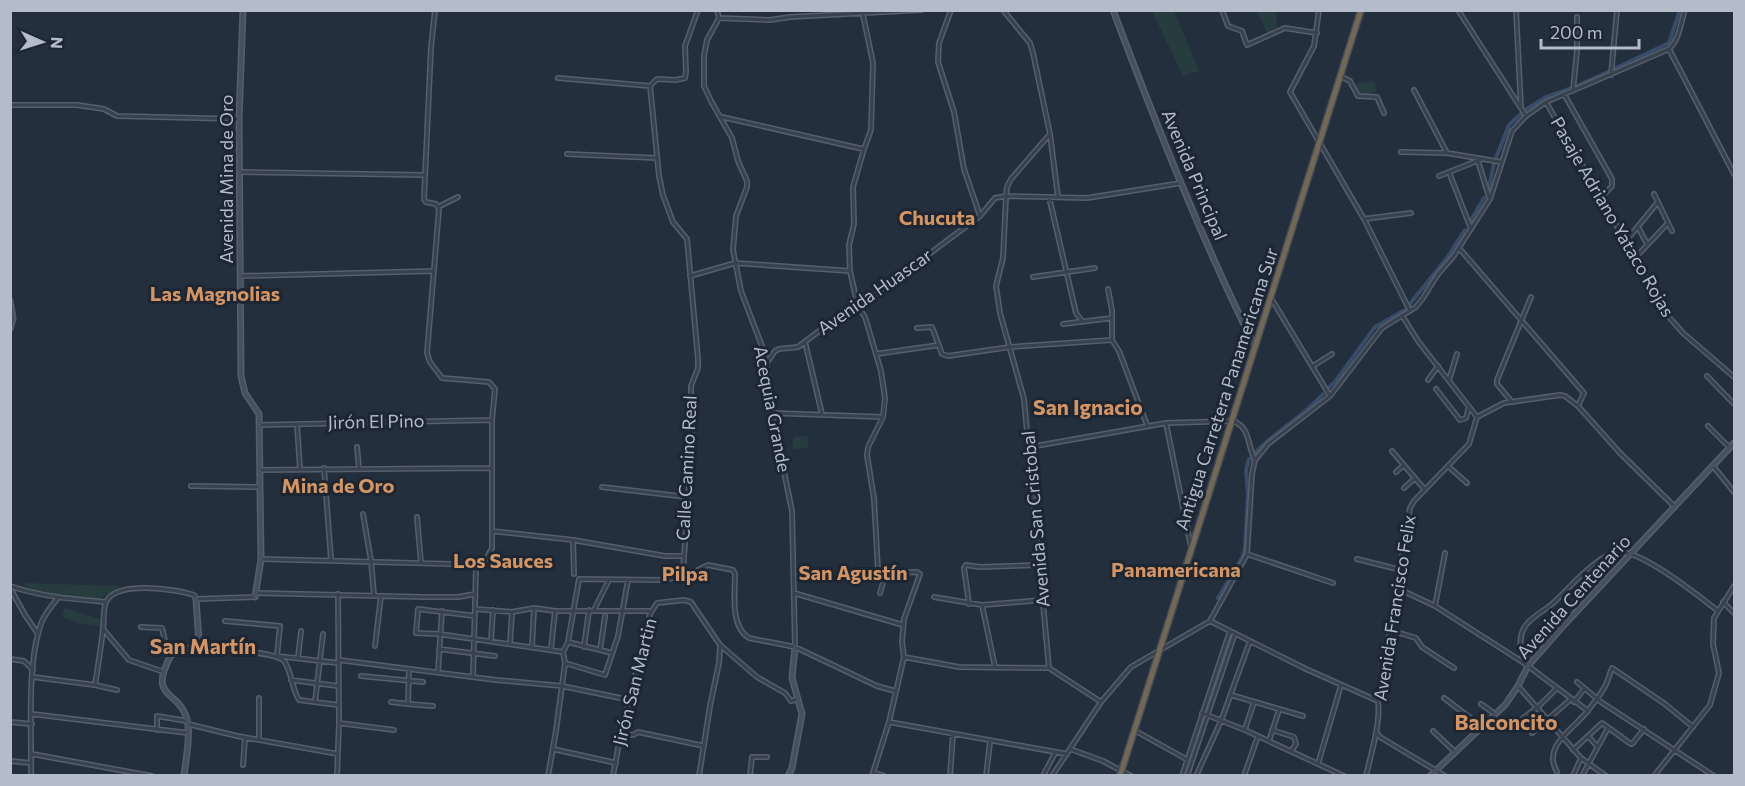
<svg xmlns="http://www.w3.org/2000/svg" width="1745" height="786" font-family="Commissioner,sans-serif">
<rect width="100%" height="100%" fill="#242f3e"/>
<path fill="#263c3f" d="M1152 11H1174L1199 71 1183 76Z
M1257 11H1276L1277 28 1267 33Z
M1375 82 1376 92 1358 94 1357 83Z
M808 436V448L793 449V437Z
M24 583 121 586 97 600 33 593Z
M65 608 103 620 102 626 82 624 62 617Z"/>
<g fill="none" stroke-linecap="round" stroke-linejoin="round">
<path stroke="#394c67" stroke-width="4" d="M1614 69 1669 43 1680 10
M1577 86 1610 71
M1544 98 1572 88
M1524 111 1541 100
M1496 158 1509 125 1522 113
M1489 188 1494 163
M1469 224 1484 198
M1409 305 1447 258 1465 230
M1328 388 1335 382 1375 327 1405 310
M1255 453C1276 431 1303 417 1323 394
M1218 598 1242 558 1245 549 1248 494 1246 470 1249 459"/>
<g stroke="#565f6c" stroke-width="6">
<path id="street" d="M435 10 431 47 424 199 426 202 436 204 439 209 427 353 430 362 442 378 489 382 495 389 492 420V548L486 559 476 569
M717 10 719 18 707 40 704 56V86L711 101 732 138 738 161 747 181V187L736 216 733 250 741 291 765 354 772 413 792 511 795 647
M862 10 873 63 871 130 864 149 853 187 854 224 849 245 850 271 858 307 865 317 881 371 885 398 883 417 868 447 867 455 874 499 878 570 880 573 917 572 920 574 904 619 902 642 904 657 889 722 872 776
M951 10 939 43 938 62 954 112 964 169 980 216
M1003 10 1030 43 1033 53 1050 134 1058 197
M1222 10 1228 26 1242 31 1247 45 1285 28 1317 33
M1319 10 1314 46 1290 92 1364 219 1410 311
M1458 10 1526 116
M1516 10 1521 108
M719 18 770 20 790 17 921 10
M1669 49 1734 174
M1611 75 1617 10
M1340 76 1350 81 1358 96 1377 97 1384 113
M558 78 650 86
M650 86 659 176 663 195 673 222 687 239 698 359V368L691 386 692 445 683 571
M650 86 657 79 676 80 685 78 686 72 685 46 698 10
M1414 90 1447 153
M1573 90 1577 51V17
M1564 94 1612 179V186L1601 198
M1546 102 1668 316 1683 333 1734 377
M10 105H77L104 109 117 116 239 119
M722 117 863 149
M1401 152 1447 153 1501 162
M567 154 657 158
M1478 161 1489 197
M241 172 425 175
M1449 172 1471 229
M1439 176 1482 159
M1654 194 1672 231
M1049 197 1076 313 1082 321
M438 207 458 197
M1364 219 1411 213
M1638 227 1647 244
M1625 242 1658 202
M1459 248 1584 393 1578 406
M1635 258 1668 223
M241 276 434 271
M690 276 735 263 850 271
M1033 277 1095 268
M1108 289 1112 310V340L1119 351 1147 425
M1271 298 1330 396
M1063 324 1112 318
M917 328 932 327 942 354 948 356 1010 347 1112 340
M805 342 822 414
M876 354 939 345
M766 364 775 351 779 349 798 347 839 316 858 307 980 216 995 198 1006 196 1007 187 1011 179 1050 134
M1313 366 1332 354
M1707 376 1734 404
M1428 380 1438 366
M1449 380 1457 354
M1436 389 1460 420 1466 418 1469 407
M1511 401 1497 384V380L1531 297
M772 413 883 417
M1477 417 1504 403 1560 395 1565 396 1578 406 1620 453 1675 507
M1166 423 1191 547
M297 424 300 469
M259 425 492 420
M1708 426 1730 448
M357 447 359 468
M1030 447 1166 423 1232 421C1251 426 1247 446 1255 460
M1392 451 1425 490
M1713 466 1734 492
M1449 467 1467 483
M324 468 331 559
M260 470 491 468
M1396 472 1404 465
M191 486 260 487
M602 487 687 497
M1404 488 1415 478
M363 514 371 561 374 595
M417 517 421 563
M492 531 573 540 665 556H683
M573 540 574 574
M1247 554 1333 583
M261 559 452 564 469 566 476 569
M1357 559 1401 570
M683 571 694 572 708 565 733 570 735 574C735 593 730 627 749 638L795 647 877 686 895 691
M10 586C42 597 73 599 106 602
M10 588 25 615 38 634
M1397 588 1435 606 1524 663
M257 593 424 597H458L475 594
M794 593 903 625
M880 593 886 573
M934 597 982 605 1042 600
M1723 602 1734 613
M969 604 964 568 966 565 980 567 1040 565
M982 605 995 667
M1435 606 1445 553
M475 609 512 612 534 608 555 611H652
M594 610 609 580
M475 616 418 609 416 633 439 634 563 652
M225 621 280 626 277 656 338 663
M1210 621 1306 669 1378 701
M141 627 162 628 169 658
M103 629 129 660 164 672
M1390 630 1416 638 1422 647 1454 668
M491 641 493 610
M568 642 612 653
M198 643C214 650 276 651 284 661 292 672 292 689 299 700L338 705
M510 644 512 612
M375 646 381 596
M532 646 534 609
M584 647 589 610
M439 649 495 656
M551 649 555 611
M600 650 605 616
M563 652 568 642 579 579 661 580 674 578 682 571
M904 657 959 667 1049 668 1101 702
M298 658 301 631
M10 659 24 661 33 670
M339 660 496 680 562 686 630 700
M565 663 605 675 618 636 628 580
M1049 668 1024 399 1000 313 996 286 1003 258 1006 196 1087 198 1181 183
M409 669 408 704 433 706
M438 671 442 611
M361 676 423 682
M473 676 476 569
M33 677 95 685 117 690
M291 680 338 686
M1577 682 1601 702 1714 776
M95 685C98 666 101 648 103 629 104 621 103 609 106 602 116 580 176 589 194 595L196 599 255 597
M1518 686 1581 758 1606 776
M1231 695 1303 716
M1444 698 1481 726
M315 702 323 634
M391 702 408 704
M1574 702 1584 689
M1481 704 1495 714
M1588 711 1524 663C1521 651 1518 639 1524 628 1530 617 1543 612 1552 604 1569 589 1583 570 1603 558 1607 555 1614 552 1620 552 1644 552 1697 595 1717 610
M1202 713 1245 730 1344 776
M32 714 188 733
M10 722 32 724
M889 722 1067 754
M1518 722 1538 707 1556 689
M339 723 394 730
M188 724 237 736 338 754
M1245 729 1254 702
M157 730V716L187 721
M1134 730 1186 759
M1272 730 1294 737 1296 744 1291 751
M1433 731 1455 752
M1377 733 1380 737 1445 776
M1532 733 1571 699
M622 734 633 735 638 732 704 746
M1588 736 1597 746
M259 740V698
M1269 741 1279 710
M553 749 616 763
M1070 749 1103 761 1131 776
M1573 750 1602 723 1631 744 1633 743 1644 729
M32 754 152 776
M10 761 31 763
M1318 764 1341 685
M243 765 245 738
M873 772 884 776
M1557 772C1541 745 1576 728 1589 709 1595 701 1604 691 1607 682 1609 677 1610 673 1612 668L1665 704 1693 727
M31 776C32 730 26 664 42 621 46 613 52 605 58 598
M337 776 339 723 338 594
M548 776 556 731 565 663 563 652
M613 776 620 738 650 614 657 603 684 600 691 602 720 645 757 677 785 693 791 701 798 699
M699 776 710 706 719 663 720 647
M750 776 752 757H767
M950 776 953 734
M986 776 990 742
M1043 776 1055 753
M1052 776 1101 702 1131 667 1210 621 1247 554 1252 474 1255 460 1268 444 1330 396 1382 328 1416 307 1423 298 1438 274 1453 257 1490 199 1512 131 1526 116 1546 102 1669 49C1680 39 1680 24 1685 10
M1182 776 1230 631
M1187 776 1235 633
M1196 776 1221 721 1250 641
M1244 776 1258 736
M1366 776C1371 754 1381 722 1378 701L1410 508 1414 501 1469 444 1477 417 1418 341 1403 317
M1573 776 1581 758
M1582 776 1608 728
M1654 776 1710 705 1719 673 1713 644 1714 618 1734 586"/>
</g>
<g stroke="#565f6c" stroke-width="7">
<path id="secondary" d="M243 10 239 119 241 376 245 393 259 414 261 559 255 597
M1113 10C1156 124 1201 238 1255 347
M10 301 13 318 10 329
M184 776C186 759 190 740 188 724 182 688 146 702 171 655L197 645 199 642 196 599
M788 776 792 768 802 714 792 678 795 647
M1430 776 1505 705 1518 686 1528 666 1564 625 1734 443"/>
</g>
<g stroke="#434c59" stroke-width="8">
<path id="highway" d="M1120 776 1361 10"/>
</g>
<use href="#street" stroke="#38414e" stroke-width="3"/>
<use href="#secondary" stroke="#465061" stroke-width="4"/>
<use href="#highway" stroke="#746855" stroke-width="5"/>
</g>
<g text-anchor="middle" stroke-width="6" stroke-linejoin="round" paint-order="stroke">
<g font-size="18" fill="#b4bcc9" stroke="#1d2633">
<text transform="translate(1194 175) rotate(67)" y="6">Avenida Principal</text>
<text transform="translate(227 179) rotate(-90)" y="6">Avenida Mina de Oro</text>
<text transform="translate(1612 217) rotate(60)" y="6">Pasaje Adriano Yataco Rojas</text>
<text transform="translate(875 292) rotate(-35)" y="6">Avenida Huascar</text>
<text transform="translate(1227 389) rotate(-72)" y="6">Antigua Carretera Panamericana Sur</text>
<text transform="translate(772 409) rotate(79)" y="6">Acequia Grande</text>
<text transform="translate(376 422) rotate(-1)" y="6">Jirón El Pino</text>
<text transform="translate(687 468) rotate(-87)" y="6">Calle Camino Real</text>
<text transform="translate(1036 519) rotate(-95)" y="6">Avenida San Cristobal</text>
<text transform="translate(1574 597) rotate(-48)" y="6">Avenida Centenario</text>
<text transform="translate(1395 608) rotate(-81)" y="6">Avenida Francisco Felix</text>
<text transform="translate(635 682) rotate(-76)" y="6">Jirón San Martin</text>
</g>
<g font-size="20" font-weight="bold" fill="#d59563" stroke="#1d2633">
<text x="937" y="225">Chucuta</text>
<text x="215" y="301">Las Magnolias</text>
<text x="338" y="493">Mina de Oro</text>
<text x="503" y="568">Los Sauces</text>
<text x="1176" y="577">Panamericana</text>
<text x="853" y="580">San Agustín</text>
<text x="685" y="581">Pilpa</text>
</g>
<g font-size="21" font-weight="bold" fill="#d59563" stroke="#1d2633">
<text x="1088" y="415">San Ignacio</text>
<text x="203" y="654">San Martín</text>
<text x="1506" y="730">Balconcito</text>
</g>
</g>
<rect width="1745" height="786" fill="none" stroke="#b4bcc9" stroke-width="24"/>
<g transform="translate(42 42) rotate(93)" stroke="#1d2633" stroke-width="4.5" paint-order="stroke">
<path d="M0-4.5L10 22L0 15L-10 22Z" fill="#b4bcc9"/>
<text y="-9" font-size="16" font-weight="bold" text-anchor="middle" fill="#b4bcc9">N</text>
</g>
<path d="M1541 39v9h98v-9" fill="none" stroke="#b4bcc9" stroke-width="3"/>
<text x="1550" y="39" font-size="18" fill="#b4bcc9" stroke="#1d2633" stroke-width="4.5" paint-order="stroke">200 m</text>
</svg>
